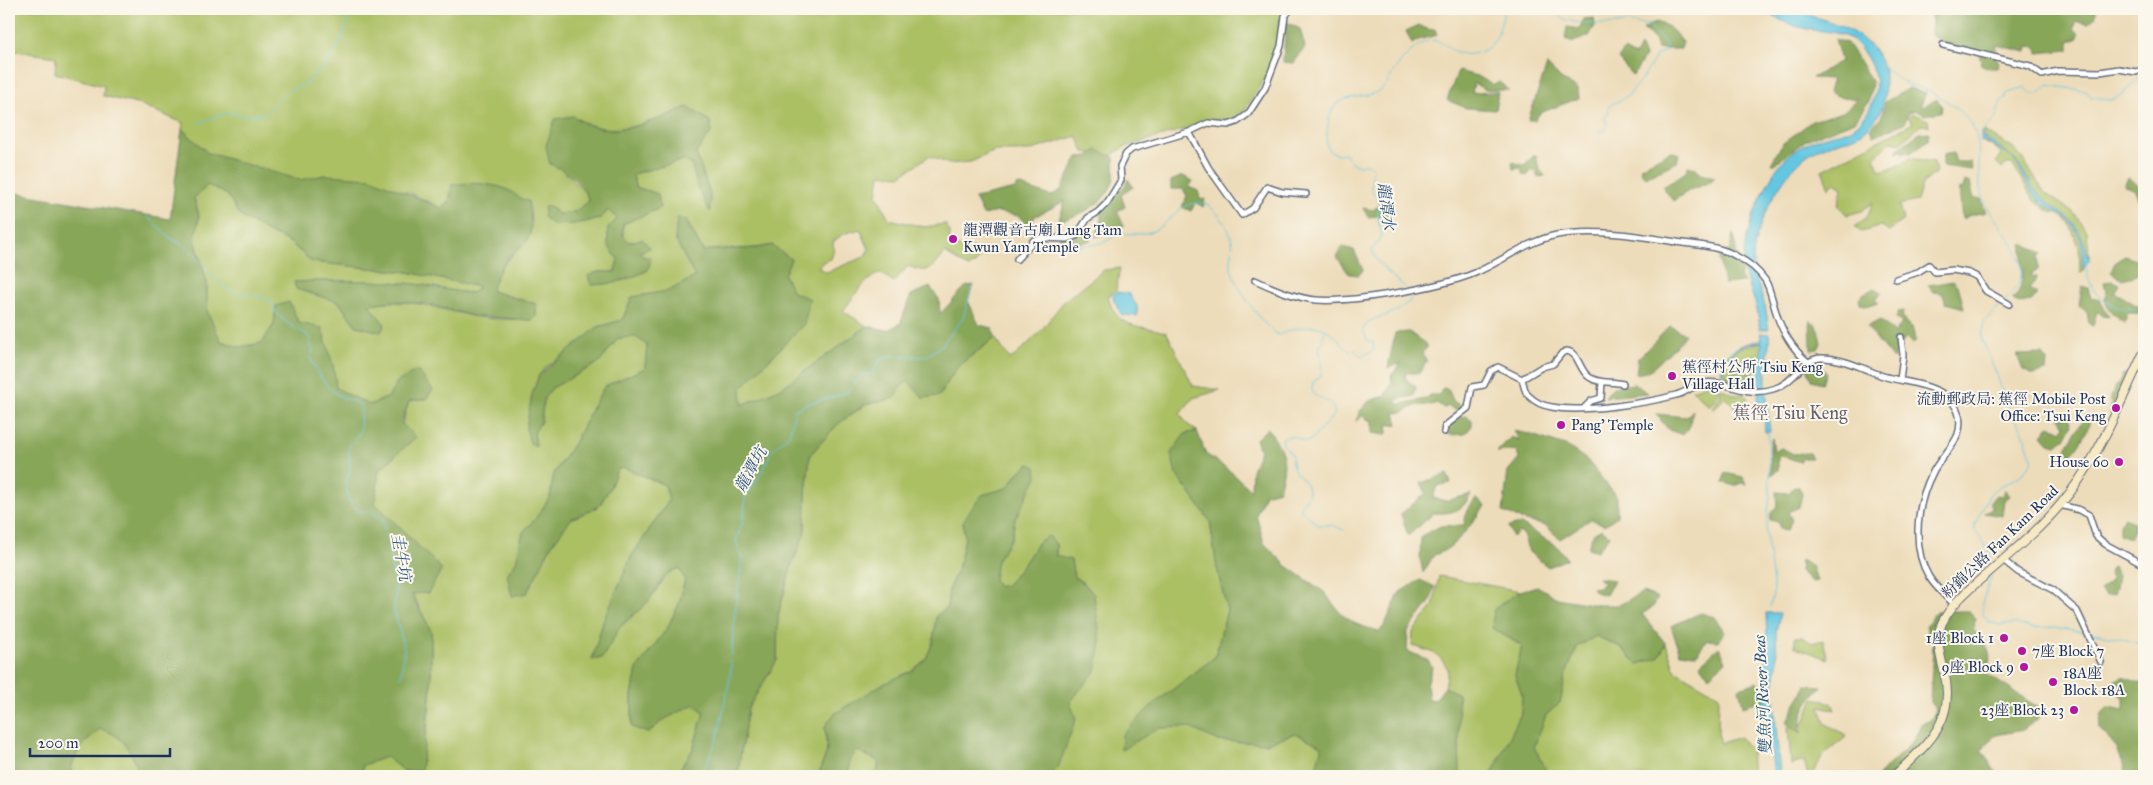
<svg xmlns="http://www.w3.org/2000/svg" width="2153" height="785" font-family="'IM FELL Great Primer','Noto Serif TC',serif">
<rect width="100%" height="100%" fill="#fbf7ec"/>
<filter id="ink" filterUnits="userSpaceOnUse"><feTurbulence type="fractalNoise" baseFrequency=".02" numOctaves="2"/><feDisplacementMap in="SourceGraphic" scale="10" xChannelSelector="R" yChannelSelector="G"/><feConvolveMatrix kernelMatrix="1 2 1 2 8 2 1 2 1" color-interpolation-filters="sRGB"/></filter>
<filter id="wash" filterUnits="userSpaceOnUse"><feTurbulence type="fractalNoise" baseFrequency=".0096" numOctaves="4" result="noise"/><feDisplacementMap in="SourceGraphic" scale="20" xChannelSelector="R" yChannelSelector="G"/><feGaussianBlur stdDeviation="1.12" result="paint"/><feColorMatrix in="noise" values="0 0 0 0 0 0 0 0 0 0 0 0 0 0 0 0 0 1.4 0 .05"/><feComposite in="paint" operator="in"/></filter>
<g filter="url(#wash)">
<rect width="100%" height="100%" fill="#eddcb9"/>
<path fill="#abbf63" stroke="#637760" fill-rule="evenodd" d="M9 9H1288L1280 19 1276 51 1265 78 1244 111 1230 120H1206L1186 129 1125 147 1110 156 1084 152 1077 136 1029 151H995L971 162 949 164 929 156 900 176 880 174 877 195 889 219 924 227 945 224 950 232V247H970L979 252 980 256 976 263 969 268 945 253C933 269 929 275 908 266L894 282 880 273C862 281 854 297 843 311L867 326 780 389 742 405 741 388 780 349 793 292 784 275 772 245C750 251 726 247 703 251L686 220 675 239 695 277 668 291 632 297 622 320 598 327 580 343 545 368 539 375 526 428 536 445 534 433 541 421 544 398 552 388 600 362 618 338 636 337 647 345 645 368 605 386 592 408 575 442 554 473 550 497 536 518 523 532 516 562 507 574 527 593 552 544 571 519 599 506 610 488 617 469 625 468 665 485 669 500 631 557 603 622 592 660 602 658 620 627 647 603 668 573 679 568 685 579 680 601 668 627 637 669 632 696V727L648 733 663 720 694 704 704 712 693 750 675 776H362L363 765 386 757 404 771 427 732 431 688V631L412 593 396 525 375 503 379 470 392 459 409 401 426 399 397 382 389 397 369 405 336 388 333 365 299 323 276 306 274 324 262 343 239 347 221 341 207 311V283L195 239 199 216 194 198 208 185 228 195 239 215 264 230 291 243 312 262 408 272 480 286 472 293C453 292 434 286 415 284 375 280 334 280 294 282L296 289 339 302 356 326 385 325 368 304C411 298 431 307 471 316 490 320 512 319 532 320L536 317V304L491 291C497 270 505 260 523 246L519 199C501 183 475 183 452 184L449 203 441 208 410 193 325 175 300 181 208 153 182 129 183 123 141 105 103 96 104 86 55 73 56 57 9 50ZM687 107 712 131 696 153 710 194 698 189 692 166 684 160 633 174 635 187 658 194 659 208 623 224V236L629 242 650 247 640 252 648 270C628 280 613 284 591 285L588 276 598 272H615L618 259 608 245V228L618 219 608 210 600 219 573 224 554 225 550 206 558 214 575 212 589 202 587 194 560 168 573 116C609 142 652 122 687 107ZM860 229 869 249 864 257 827 272 818 268 823 262 831 259 834 250 833 242 843 234Z
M1912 113 1928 120 1929 126 1921 125 1901 143 1891 141 1874 158 1880 171 1898 166 1910 158 1934 162 1936 172 1922 185 1917 201 1899 205 1903 220 1889 231 1882 226 1861 232 1855 227 1867 217 1873 202 1862 211 1847 215 1838 205 1842 188 1834 183 1829 188 1822 170 1913 123 1908 117Z
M1984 131 2014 149 2020 155 2045 193 2073 212 2087 231 2089 255H2087L2083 272 2080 273 2079 247 2070 225 2060 213 2050 212 2034 200 2012 164H2007L2002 169 1996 163 2001 154 1997 149 1982 141Z
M1120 268 1116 290 1108 297C1118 332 1139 323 1167 333L1193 386 1220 390 1193 398 1180 414 1187 424 1197 431 1185 434 1176 474 1210 521 1217 568 1227 610 1215 657 1150 707 1123 735 1121 749 1159 728 1188 727 1219 741 1267 743 1295 733 1322 746 1314 776H1050L1058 768 1070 702 1096 670 1085 584 1074 577 1056 556V544L1039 541 1024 564 1007 585 997 587 993 580 997 560 1012 537 1015 519 1024 499 1021 470 1007 488 982 495 963 522 965 537 959 566 949 588 947 608 936 616 933 642 926 659 912 671 881 685 825 726 827 751 818 776H737L748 708 777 660 778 615 791 567 805 532 806 494 810 455 838 424 865 405 895 398 899 388 908 381 939 396 958 366 995 338 1010 359 1016 355 1040 332 1064 301 1104 270Z
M1762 342 1761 358 1755 372 1746 373 1738 369 1723 377V379L1722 378 1727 357 1739 348Z
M1705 385 1718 386V395L1709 406 1692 390Z
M1720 388 1736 395 1743 394 1748 398 1740 410 1725 398 1713 409V405L1721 396Z
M1439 576 1520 591 1508 600 1492 628 1522 646 1515 675 1522 695 1521 714 1491 776H1460L1458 694 1445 687 1448 669C1435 648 1432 654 1412 645L1413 632 1433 607Z
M1596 636 1620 647 1638 664 1658 658 1666 644 1675 670 1719 696 1718 733 1721 743 1740 737 1751 751 1753 776H1550L1534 747 1546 715 1560 702 1566 674 1577 647Z
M1795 637H1802L1812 643 1823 640 1828 659 1795 647Z
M1814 698 1832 703 1835 710 1820 706 1825 723 1847 736C1840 743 1831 748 1824 755 1818 760 1817 770 1812 776H1808L1804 761 1791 765 1788 727 1803 724Z
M100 729C129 736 130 754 142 776H70C72 755 84 742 100 729Z
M858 751 878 761V771L872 776H838L849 771V760Z"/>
<path fill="#88a659" stroke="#526a5c" d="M1934 9H1982L1993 11 1995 9H2097L2094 18 2089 23 2077 21 2074 28 2079 34 2077 39 2069 41V50L2038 53 2037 47 2028 46 2027 52 1996 45V58L1999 63 1998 68H1989L1982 65 1979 54 1949 46 1931 35 1932 22 1930 11Z
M1594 18 1595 26 1589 36 1574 42 1565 39 1567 27 1579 29 1584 19Z
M1286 22 1300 29 1305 47 1294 63 1283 62Z
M1657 22 1669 27 1683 42 1681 49H1657L1654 39 1643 29Z
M1419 25 1429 30 1435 29 1437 35 1418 40 1412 44 1406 31Z
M1835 39 1847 43 1863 67 1872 83 1869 101 1855 121 1806 140 1775 164H1771L1782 144 1812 121 1843 112 1858 99 1842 98 1829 92 1833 79 1812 78 1841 61Z
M1640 46 1645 56 1633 76 1618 59 1624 50 1635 56Z
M1547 65 1561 79 1578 89 1579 98 1540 113 1535 120H1528Z
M1458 71 1477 76 1494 85 1499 82 1509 90H1485L1474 83 1472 93 1498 92 1495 110 1466 108 1447 100Z
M1909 88 1926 93 1921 104 1924 106 1937 99 1942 107 1941 112 1925 115 1915 110 1909 112 1904 123 1874 136 1871 127 1881 118 1885 102Z
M687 107 710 121 712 131 696 153 710 194V212L698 189 692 166 684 160 633 174 635 187 658 194 660 208 623 224V236L629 242 642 239 650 248 640 252 642 256 651 258 648 270C627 280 615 284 591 285L588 276 598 272H615L618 259 608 245V228L617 219 608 210 600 219 573 224 553 225 543 217 545 206H549L558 214 575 212 589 201C584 185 566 170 550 164L546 146 555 119 573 116C609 143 652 122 687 107Z
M182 129 208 153 300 180 325 175 371 178 441 208 449 203 452 184C469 183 491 182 508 190 517 194 517 199 528 201 530 212 533 226 529 237 525 247 514 251 507 259 499 268 495 280 491 291L536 304V317L532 320 473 316 427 304 392 301 369 304 385 325 381 332 356 326 339 302 296 289 294 282C334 280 375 280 414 284 434 286 452 292 472 293L479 287 408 272 312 262 291 243 264 230 239 215 228 195 208 185 194 198 199 216 195 240 207 283V311L221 341 239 347 262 343 274 324 276 306 289 302 299 323 322 328 333 365 336 388 370 405 389 397 397 382 417 370 433 390 426 399 409 401 401 423 416 437 379 470 375 503 442 569 428 593 412 594 431 631V688L421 771H404L386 757 363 765 362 776H142C130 755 128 736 100 729 84 742 72 755 70 776H9V201L17 193 170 219Z
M1929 132 1928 140 1911 153 1896 151 1919 133Z
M1097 150 1114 157C1114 163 1115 170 1114 177 1110 203 1080 215 1058 222L1065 201 1034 217 1032 232 1019 216 998 212 983 215 975 198 1015 189 1018 185 1051 196 1061 190 1078 157 1089 156Z
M1671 151 1679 154 1677 162 1645 177 1640 172 1641 167Z
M1953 153 1956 162H1971L1972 170 1943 166V155Z
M1533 156H1536L1539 169 1545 176 1537 177V172L1532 170 1527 176 1522 174V168L1513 169 1512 162 1524 165Z
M1688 166 1696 168 1701 174 1715 177 1710 182 1690 190 1673 201 1663 187 1686 172Z
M1183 176 1193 181 1189 187 1198 191 1200 198 1205 199 1203 207 1196 202 1191 211 1182 207 1187 196 1183 189H1171V181Z
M2128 178 2139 185V190L2144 194V208L2141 207C2135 195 2140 189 2124 186Z
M1128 179 1133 187 1121 195 1125 207 1117 211 1124 226 1095 237 1101 221 1100 205 1124 187Z
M1965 181 1970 183 1974 199H1981L1986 212 1971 215 1962 219 1959 189 1963 188Z
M1383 202 1391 203 1392 214 1368 217 1363 208 1373 210Z
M677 218 685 220 703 251C726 248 750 251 772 245L791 259 784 275 793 292 810 299 804 324 741 388 742 405 780 389 867 326 887 330 900 324 911 295 930 287 939 299 940 314 965 287 973 285 968 301 979 325 993 328 995 338 958 366 939 396 923 398 908 381 899 388 895 398 864 405 838 424 810 455 806 494 805 532 791 567 778 615 777 660 748 708 737 776H675L693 749 704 712 694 704 663 720 648 733 632 727V696L637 669 668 627 680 601 685 579 679 568 668 573 647 603 620 627 602 658 592 660 603 622 631 557 669 500 665 485 625 468 617 469 610 488 599 506 571 519 552 544 527 593 512 596 507 574 516 562 523 532 536 518 550 497 554 473 575 442 592 408 605 386 645 368 647 345 636 337 618 338 600 362 552 388 544 398 541 421 534 433 536 446 530 443 526 428 532 394 539 375 598 327 622 320 632 297 668 291 695 277 675 239Z
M1067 233 1089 234 1091 240 1078 244 1061 243 1059 236Z
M1733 234C1736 239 1735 244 1736 250 1737 259 1745 266 1740 277L1744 282 1724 284 1719 259 1722 254 1730 250Z
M2022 244H2025L2042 254 2038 257V270L2032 273V276L2037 277 2036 281 2029 289 2037 294 2032 301 2018 303 2012 299C2027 291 2021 259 2022 244Z
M1342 247 1354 250 1363 270 1359 275 1349 274 1337 257Z
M2125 256 2141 262 2144 270 2135 276 2121 279 2111 272 2115 262Z
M1954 281 1958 285 1964 308 1946 303 1942 293 1933 292 1928 285Z
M2114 281 2119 284 2114 293C2126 296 2132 306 2144 307V313H2127L2125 322C2116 318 2106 309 2105 298H2107L2104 282Z
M2082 286 2088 288 2091 298 2100 300 2109 317 2103 316 2097 311 2093 326 2089 324 2087 312 2079 306Z
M1873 289 1882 293 1875 298 1878 303 1869 306 1861 304 1859 299 1863 294Z
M1904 311 1902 315 1906 323 1912 327 1916 342 1912 343 1906 337 1898 348 1893 359 1867 327 1880 320 1895 333 1902 323 1896 318 1898 312Z
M1810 320 1817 325 1821 343 1818 349 1811 350Z
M1670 326 1685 334 1679 343 1650 371 1636 374 1638 358Z
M1409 332 1427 345V348L1422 353 1427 361 1419 373H1405L1406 379 1416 387 1414 396 1399 399 1395 402 1399 404 1426 399 1430 395H1439L1443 388 1448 389 1454 402 1462 405V409L1454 410 1449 406 1444 408 1437 403C1429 407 1422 404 1415 406 1406 410 1407 412 1395 413L1398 424 1387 425 1388 432 1385 435 1372 433V420H1368L1364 415 1356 421 1360 411 1369 401 1385 396 1392 384 1391 376 1401 363 1388 368 1395 333Z
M2043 354 2047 361 2046 371 2034 375 2023 370 2017 355Z
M1818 362 1826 373 1822 383 1811 380 1807 366Z
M1741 368 1746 373H1752L1749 385 1736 386 1730 384 1729 381H1722L1723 377Z
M2123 374 2129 375 2128 381 2109 413 2112 394Z
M1634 384 1648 393 1605 397 1613 387Z
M1693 410 1688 430 1683 435 1669 430 1656 414 1686 417Z
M2061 414 2064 418 2069 417 2072 425 2065 438 2057 445 2049 443 2042 435 2050 425 2061 431 2065 426 2060 418Z
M1466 416 1472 421V426L1465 434 1450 435 1448 426 1460 417Z
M2090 416C2091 427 2079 447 2070 455L2066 448 2085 417Z
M1268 428C1271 435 1277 441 1280 448 1287 462 1283 475 1279 490L1265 494 1256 515 1264 543 1287 566 1324 592 1341 614 1354 623 1379 632 1384 626 1400 592 1420 580 1435 587 1430 602 1408 631 1407 651 1428 660 1432 667 1427 685 1429 699 1435 700 1445 687 1458 694 1460 776H1314L1322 746 1295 733 1267 743 1219 741 1188 727 1159 728 1121 750 1122 735 1150 707 1215 657 1227 610 1217 568 1210 521 1176 474 1171 453 1185 434 1197 431 1206 454 1230 471 1251 490 1252 470 1260 451 1256 439Z
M1514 431 1529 434 1568 447 1587 460 1617 497V516L1605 525 1591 519 1560 539 1546 526 1526 521 1503 512 1508 471 1519 458 1516 450 1497 452 1511 437 1519 440Z
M1772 438 1774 451 1782 448 1793 454 1809 453 1812 458H1803L1800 462 1786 457 1778 456V470L1771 476C1772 467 1768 445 1772 438Z
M1030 464 1036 467 1037 477 1015 519 1012 537 997 560 994 580 998 587 1007 585 1024 564 1039 541 1049 536 1056 544V556L1071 560 1074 577 1085 584 1094 595 1101 643 1096 670 1070 702 1076 719 1058 768 1050 776H872L878 771V761L858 751 849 760V771L838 776H818L827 751 825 726 834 714 881 685 912 671 926 659 933 642 936 616 947 608 949 588 959 566 965 537 963 522 969 512 982 495 1007 488 1021 470Z
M1725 473 1743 477 1746 484 1742 483 1735 486 1723 482Z
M1447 474 1451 483 1437 486 1433 498 1446 501 1471 494C1463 511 1452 514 1434 513L1408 536 1401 514 1426 493 1421 483Z
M1794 486 1799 487 1802 494 1799 507 1788 512 1792 520 1787 530 1780 529 1778 522 1770 520 1771 513 1777 506 1776 492 1789 493Z
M2004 489 2010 496 2004 500 2002 516 1984 513 1993 508 1990 502 1996 495 2002 496Z
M1476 498 1485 506C1471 523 1456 549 1434 555L1423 573 1420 558 1421 536 1441 526 1464 525 1467 510Z
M2125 517 2134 523V530L2130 538 2119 534V524Z
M1521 524 1558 547 1567 559 1548 567 1529 552 1523 535 1519 532 1513 537 1508 527Z
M1602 529 1610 536 1597 551 1588 548 1593 534Z
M1801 560 1812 566 1817 581 1812 582 1800 571Z
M2113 566C2120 574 2117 585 2114 594L2105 596 2100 590 2111 581 2110 569Z
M1598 578 1614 580 1606 595 1595 592 1592 588 1599 587 1604 583Z
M1537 586 1557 598 1597 605H1619L1643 592 1658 598 1653 607 1642 614 1666 644 1658 658 1638 664 1620 647 1596 636 1577 647 1566 674 1560 703 1546 715 1534 747 1550 776H1516L1514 774 1511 776H1491L1521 714 1522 695 1515 675 1522 646 1492 628 1494 609 1520 591Z
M1936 611H1969L1976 618 1973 629C1986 644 1996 653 1985 673L2042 710 2039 718 2023 730 1996 735 1981 750 1995 771 2002 776H1877L1911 744 1922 724 1931 720 1936 710 1930 702 1933 646 1926 626Z
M1701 613 1714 617 1725 632 1719 641 1707 640 1697 654 1680 653 1671 626Z
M1719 647 1726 661 1709 676 1700 664Z
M2122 677 2144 684V776H2127L2117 748 2099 727 2102 713 2108 707 2124 710V697L2105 685Z
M1758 682 1764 688 1766 705 1756 702 1743 706 1739 688Z
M1806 685 1822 686C1806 704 1801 709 1801 733L1786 723Z"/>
<path fill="#63c7e1" stroke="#3f7ba0" d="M1587 9H1662C1637 12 1611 19 1587 9Z
M1758 9C1801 9 1886 27 1885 82 1885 92 1884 103 1880 112 1863 142 1845 138 1818 149 1786 162 1753 226 1753 259 1753 275 1760 288 1764 303 1767 312 1767 320 1769 329H1760C1759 321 1758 313 1756 306 1753 294 1746 283 1744 270 1741 240 1758 199 1774 173 1786 153 1807 141 1829 135 1837 133 1847 132 1854 127 1871 115 1881 89 1873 70 1868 57 1859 44 1847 37 1834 30 1818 32 1803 28 1787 25 1772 15 1758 9Z
M1981 132 1982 137C2006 150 2015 156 2028 180H2031L2029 182C2050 216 2078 208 2087 255H2089V260L2083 269C2082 256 2085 245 2077 232 2065 211 2054 214 2040 201 2026 188 2022 166 2008 154 2001 149 1991 145 1984 141L1981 142Z
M1116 292 1129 294 1137 306V316L1122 315 1114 301 1113 295Z
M1760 333 1769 334C1770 346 1767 357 1766 369 1765 391 1768 411 1770 432H1765L1764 415 1758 400 1762 342C1741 343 1727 351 1723 372H1721C1724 349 1741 344 1762 340Z
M1766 613H1780L1776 632 1777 665 1773 689 1780 776H1774L1764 688 1767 641Z"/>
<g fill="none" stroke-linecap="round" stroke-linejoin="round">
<path stroke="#63c7e1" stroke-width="1" d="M1553 9C1557 15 1561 18 1568 20 1581 25 1613 25 1627 23 1635 23 1642 26 1650 24L1653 31 1666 43 1665 51 1657 55 1646 73 1629 95 1609 106 1608 113 1605 118 1607 127 1606 131H1598
M1884 67C1890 72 1897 80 1905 83 1908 85 1912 85 1916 86 1935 93 1953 103 1967 118 1985 139 1975 166 1981 191 1990 227 2050 263 2005 300
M198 123 227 113 249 116 266 113 280 98 291 90 309 82 321 68 328 64 339 45 352 9
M1982 138V133C1986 126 1995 122 1997 114 1999 107 1998 102 2006 98V94L2025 87 2033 95 2041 92 2048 85 2086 91 2091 97C2098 96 2102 100 2110 100 2118 99 2136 83 2140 76
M148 217 169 237 187 247 223 287 242 295 249 293 272 301C275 320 293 326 308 335L313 351 310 357C317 372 327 391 343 398 350 401 354 400 361 406L360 432 349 447 350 470 345 485 350 502 359 511 371 512 383 519 396 591 394 609 404 649 401 678
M1043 244C1064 246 1086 249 1107 241 1111 239 1115 235 1120 234 1132 233 1145 236 1157 229 1172 220 1181 201 1202 203 1214 205 1228 226 1231 237 1235 251 1230 255 1231 267 1233 283 1263 327 1278 335 1299 327 1319 319 1337 338 1341 342 1342 346 1347 350L1356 351 1361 356 1373 351 1374 343 1367 340 1363 329C1371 317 1381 318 1392 313 1399 310 1404 305 1410 301L1411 293
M2086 265C2090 302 2111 308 2144 310
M1406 288C1393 277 1378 266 1372 250L1382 235 1378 221V202L1371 189 1373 168 1367 164 1359 165 1352 163 1345 153 1336 154 1329 151C1325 141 1327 134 1328 125 1332 86 1366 104 1383 88 1388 83 1391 75 1395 69 1403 60 1412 48 1423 43 1438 35 1444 47 1457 52 1469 58 1487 52 1494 41 1500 32 1502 19 1505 9
M1325 330 1319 350 1322 362 1321 376 1313 382 1312 390 1314 395C1323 399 1334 403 1335 414L1311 440 1305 442C1297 438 1291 433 1282 439L1283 445 1292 454C1290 479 1306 472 1309 494L1301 505V510L1318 525H1332L1344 530
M1768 431 1770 495 1766 532 1774 590 1770 607
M1991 565 1989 552 1975 530V524L1990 494 1997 488 2020 476 2033 461 2022 430 2008 408 1997 375 1981 338 1984 322 2002 303
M1992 575 1982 603 1983 614 1989 622 1999 625 2016 624 2034 628 2055 627 2085 632
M2089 632 2120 638 2144 645
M701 776 717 740 730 678 734 620 742 558 736 541 743 522 745 498 765 467 771 451 789 435 795 410 807 404 846 393 863 374H872L880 360 895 355 926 357 943 344 963 318 972 287"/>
</g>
</g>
<g filter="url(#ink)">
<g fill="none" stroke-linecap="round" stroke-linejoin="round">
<g stroke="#646c7e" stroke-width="8">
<path id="minor" d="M1943 45 2030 66 2042 75 2058 71 2100 72 2119 69 2136 72 2144 69
M1189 132 1208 167 1242 215 1253 208 1267 187 1282 192 1306 194
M1017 259 1034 240 1042 238 1068 239 1076 236 1088 218 1098 212 1107 203 1121 180 1120 166 1126 154 1132 149 1189 132 1208 123 1228 125 1237 122 1248 114 1265 88 1281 46 1285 16 1291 9
M1896 279 1918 272 1929 265 1935 272 1953 270 1969 273 1977 277 1986 291 2009 304
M1255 280C1274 289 1295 298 1316 300 1351 303 1442 287 1475 273 1503 261 1527 241 1557 235 1593 229 1634 235 1670 241 1690 245 1718 245 1736 256 1746 261 1758 270 1765 280 1771 290 1772 301 1776 312 1781 330 1793 350 1808 362
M1522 379 1542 367 1553 364 1562 353 1567 351C1579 353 1579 370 1589 377 1599 384 1611 381 1623 384
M1900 380 1903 355 1901 337
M1585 407 1591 401 1601 398 1602 382
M1444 432 1445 426 1468 408 1472 387 1484 385 1491 371 1498 367 1522 379C1524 385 1524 392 1529 396 1535 402 1544 406 1552 407 1580 413 1648 403 1676 395 1686 393 1693 385 1703 383 1728 379 1742 398 1773 389 1795 383 1802 358 1822 358 1843 358 1864 369 1883 376 1899 381 1915 382 1931 388 1951 395 1965 412 1958 434 1953 448 1939 459 1933 472 1917 502 1911 547 1929 577 1936 588 1945 596 1955 605
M2060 505 2080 510 2089 515 2096 536 2105 544 2144 565
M2003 560 2018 572 2053 590 2077 611 2101 662"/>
</g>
<g stroke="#646c7e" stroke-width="10">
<path id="secondary" d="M1894 776C1927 744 1957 722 1944 671 1940 654 1935 639 1942 623 1952 602 1972 587 1988 573 2013 551 2039 530 2060 505 2099 460 2119 404 2144 352"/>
</g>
<use href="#minor" stroke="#fff" stroke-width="5"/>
<use href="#secondary" stroke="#f6e9c3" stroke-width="8"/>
</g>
</g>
<g fill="#b5179e" stroke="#fbf7ec" stroke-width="2">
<circle cx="953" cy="239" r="5"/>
<circle cx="1672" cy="376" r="5"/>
<circle cx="2116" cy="408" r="5"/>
<circle cx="1561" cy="425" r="5"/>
<circle cx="2119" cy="462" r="5"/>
<circle cx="2004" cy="638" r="5"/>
<circle cx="2022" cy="651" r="5"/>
<circle cx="2024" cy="667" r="5"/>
<circle cx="2053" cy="682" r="5"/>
<circle cx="2074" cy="710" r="5"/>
</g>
<g text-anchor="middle" stroke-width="4" stroke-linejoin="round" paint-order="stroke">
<g font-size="15" fill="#1b2f5e" stroke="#fbf7ec" text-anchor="start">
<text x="963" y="235">龍潭觀音古廟 Lung Tam<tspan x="963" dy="17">Kwun Yam Temple</tspan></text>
<text x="1682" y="372">蕉徑村公所 Tsiu Keng<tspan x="1682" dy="17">Village Hall</tspan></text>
<text x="2106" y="404" text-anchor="end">流動郵政局: 蕉徑 Mobile Post<tspan x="2106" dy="17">Office: Tsui Keng</tspan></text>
<text x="1571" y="430">Pang' Temple</text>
<text x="2109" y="467" text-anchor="end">House 60</text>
<text x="1994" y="643" text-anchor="end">1座 Block 1</text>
<text x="2032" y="656">7座 Block 7</text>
<text x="2014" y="672" text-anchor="end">9座 Block 9</text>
<text x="2063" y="678">18A座<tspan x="2063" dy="17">Block 18A</tspan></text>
<text x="2064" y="715" text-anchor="end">23座 Block 23</text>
</g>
<g font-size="15" fill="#1b2f5e" stroke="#fbf7ec">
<text transform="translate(2000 542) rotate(-44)" y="5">粉錦公路 Fan Kam Road</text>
</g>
<g font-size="16" font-style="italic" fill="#2d557f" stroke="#fbf7ec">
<text transform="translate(1387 206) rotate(83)" y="6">龍潭水</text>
<text transform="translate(750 469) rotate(-61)" y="6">龍潭坑</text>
<text transform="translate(402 557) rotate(80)" y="6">圭牛坑</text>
<text transform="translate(1762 695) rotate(-93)" y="6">雙魚河 River Beas</text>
</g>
<g font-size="18" fill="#645d6d" stroke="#fbf7ec">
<text x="1790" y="419">蕉徑 Tsiu Keng</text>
</g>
</g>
<rect width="2153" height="785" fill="none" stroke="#fbf7ec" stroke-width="30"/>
<path d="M30 748v8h140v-8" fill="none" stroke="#1b2f5e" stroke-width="2.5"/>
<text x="38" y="748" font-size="15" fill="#1b2f5e" stroke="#fbf7ec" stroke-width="4" paint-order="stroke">200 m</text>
</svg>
